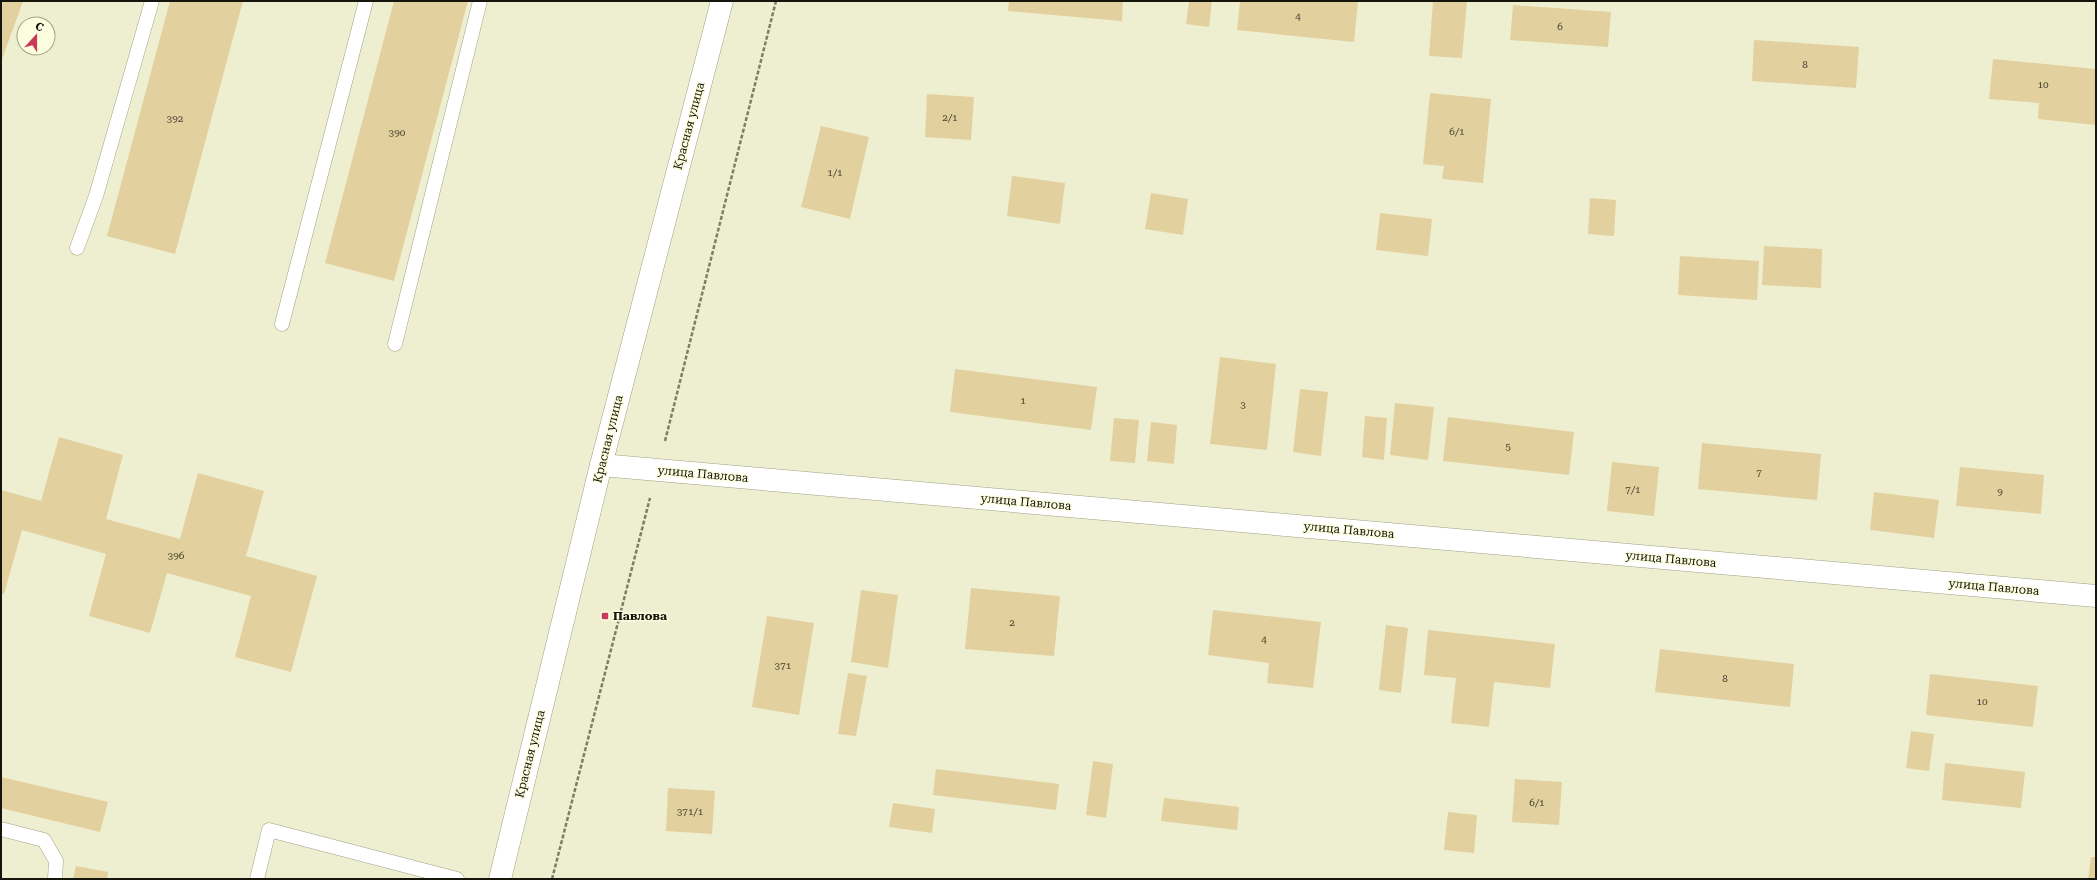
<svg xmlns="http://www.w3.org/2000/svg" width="2097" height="880" font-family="'Roboto Serif',serif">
<rect width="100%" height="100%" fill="#eeefd1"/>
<path fill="#e3d09f" d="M1 1H23L1 62Z
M170 1H243L175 254 107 236Z
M394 1H468L394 281 325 263Z
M1009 1H1123L1122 21 1008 11Z
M1189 1H1212L1209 27 1186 24Z
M1240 1 1358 2 1354 42 1237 30Z
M1433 1H1467L1462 58 1429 56Z
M1513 5 1611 12 1608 47 1510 40Z
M1754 40 1859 47 1856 88 1752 81Z
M1993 59 2096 69V125L2038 119 2039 103 1989 99Z
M1430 93 1491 99 1483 183 1442 179 1444 166 1423 164Z
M927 94 974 97 971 140 925 137Z
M821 126 869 137 850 219 801 207Z
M1012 176 1065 183 1060 224 1007 216Z
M1151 193 1188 199 1183 235 1145 229Z
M1590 198 1616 200 1614 236 1588 234Z
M1380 213 1432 219 1428 256 1376 250Z
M1764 246 1822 249 1821 288 1762 285Z
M1680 256 1759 261 1757 300 1678 295Z
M1220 357 1276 364 1267 450 1210 444Z
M955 369 1097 387 1091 430 950 412Z
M1300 389 1328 392 1321 456 1293 452Z
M1395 403 1434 407 1428 460 1390 455Z
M1365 416 1387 418 1384 460 1362 457Z
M1448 417 1574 432 1569 475 1443 461Z
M1114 418 1139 420 1135 463 1110 461Z
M1151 422 1177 425 1174 464 1147 461Z
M59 437 123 455 106 519 180 539 198 473 264 491 246 556 317 576 291 672 235 657 251 596 167 573 150 633 89 616 106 554 22 530 4 594 1 593V490L41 501Z
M1702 443 1821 454 1817 500 1698 489Z
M1612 462 1659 467 1654 516 1607 511Z
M1960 467 2044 475 2041 514 1956 506Z
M1874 492 1939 500 1934 538 1870 530Z
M971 588 1060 596 1054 656 965 649Z
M861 590 898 595 888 668 851 662Z
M1213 610 1321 622 1313 688 1267 683 1269 663 1208 655Z
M767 616 814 623 799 715 752 707Z
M1386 625 1408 628 1401 693 1379 690Z
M1428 630 1555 644 1550 688 1494 682 1489 727 1451 723 1456 678 1424 675Z
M1660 649 1794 664 1790 707 1655 692Z
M848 673 867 676 856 736 838 734Z
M1930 674 2038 686 2033 727 1926 715Z
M1911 731 1934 734 1929 771 1906 768Z
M1093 761 1113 764 1106 818 1086 815Z
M1945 763 2025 772 2021 808 1942 800Z
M936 769 1059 784 1056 810 933 795Z
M1 777 108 802 100 832 1 808Z
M1515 779 1562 782 1559 825 1512 822Z
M668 788 715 791 712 834 666 831Z
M1164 798 1239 807 1237 830 1161 821Z
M893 803 935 809 932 833 889 827Z
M1448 812 1477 815 1474 853 1444 850Z
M2091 857H2096V879H2088Z
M76 866 108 872 107 879H73Z"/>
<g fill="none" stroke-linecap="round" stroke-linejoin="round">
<g stroke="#a0a185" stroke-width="15">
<path id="service" d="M77 248 96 196 152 1
M282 324 366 1
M395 344 480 1
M1 829 44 840 56 861 55 879
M257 879 269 830 457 879"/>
</g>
<g stroke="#a0a185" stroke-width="23">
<path id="minor" d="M601 465 2096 596"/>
</g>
<g stroke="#a0a185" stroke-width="23">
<path id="tertiary" d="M500 879 601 465 722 1"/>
</g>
<path stroke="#7d7e6a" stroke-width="2.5" stroke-dasharray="4 2" stroke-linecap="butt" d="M665 441 776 1
M552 879 650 498"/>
<use href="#service" stroke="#fff" stroke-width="14"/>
<use href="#minor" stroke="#fff" stroke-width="22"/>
<use href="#tertiary" stroke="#fff" stroke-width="22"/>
</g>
<rect fill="#c93959" stroke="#fcfdde" stroke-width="1.5" x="601" y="612" width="8" height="8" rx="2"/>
<g text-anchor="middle" stroke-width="3" stroke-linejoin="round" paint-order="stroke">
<g font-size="10" fill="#484430">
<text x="1298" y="20">4</text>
<text x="1560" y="30">6</text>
<text x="1805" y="68">8</text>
<text x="2043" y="88">10</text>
<text x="950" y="121">2/1</text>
<text x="175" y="122">392</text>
<text x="1457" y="135">6/1</text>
<text x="397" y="136">390</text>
<text x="835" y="176">1/1</text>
<text x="1023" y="404">1</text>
<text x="1243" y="408">3</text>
<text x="1508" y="450">5</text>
<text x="1759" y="476">7</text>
<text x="1633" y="493">7/1</text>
<text x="2000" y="495">9</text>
<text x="176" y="559">396</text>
<text x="1012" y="626">2</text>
<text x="1264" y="643">4</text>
<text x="783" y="669">371</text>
<text x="1725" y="682">8</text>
<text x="1982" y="705">10</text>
<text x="1537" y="806">6/1</text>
<text x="690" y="815">371/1</text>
</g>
<g font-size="12" fill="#15150b" stroke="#fcfdde">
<text transform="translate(689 126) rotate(-75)" y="4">Красная улица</text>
<text transform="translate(608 439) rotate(-76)" y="4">Красная улица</text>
<text transform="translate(703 474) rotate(5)" y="4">улица Павлова</text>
<text transform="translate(1026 502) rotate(5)" y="4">улица Павлова</text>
<text transform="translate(1349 530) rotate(5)" y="4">улица Павлова</text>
<text transform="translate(1671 559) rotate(5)" y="4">улица Павлова</text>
<text transform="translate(1994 587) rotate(5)" y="4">улица Павлова</text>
<text transform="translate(530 754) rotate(-76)" y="4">Красная улица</text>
</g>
<g font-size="12" font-weight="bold" fill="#15150b" stroke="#fcfdde" text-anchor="start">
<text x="613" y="620">Павлова</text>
</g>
</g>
<rect width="2097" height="880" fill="none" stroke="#15150b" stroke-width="4"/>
<g transform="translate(36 36) rotate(21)"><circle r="19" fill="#fcfdde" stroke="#a0a08a"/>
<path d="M0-3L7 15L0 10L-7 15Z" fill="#c93959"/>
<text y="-6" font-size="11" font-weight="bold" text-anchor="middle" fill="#15150b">С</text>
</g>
</svg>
